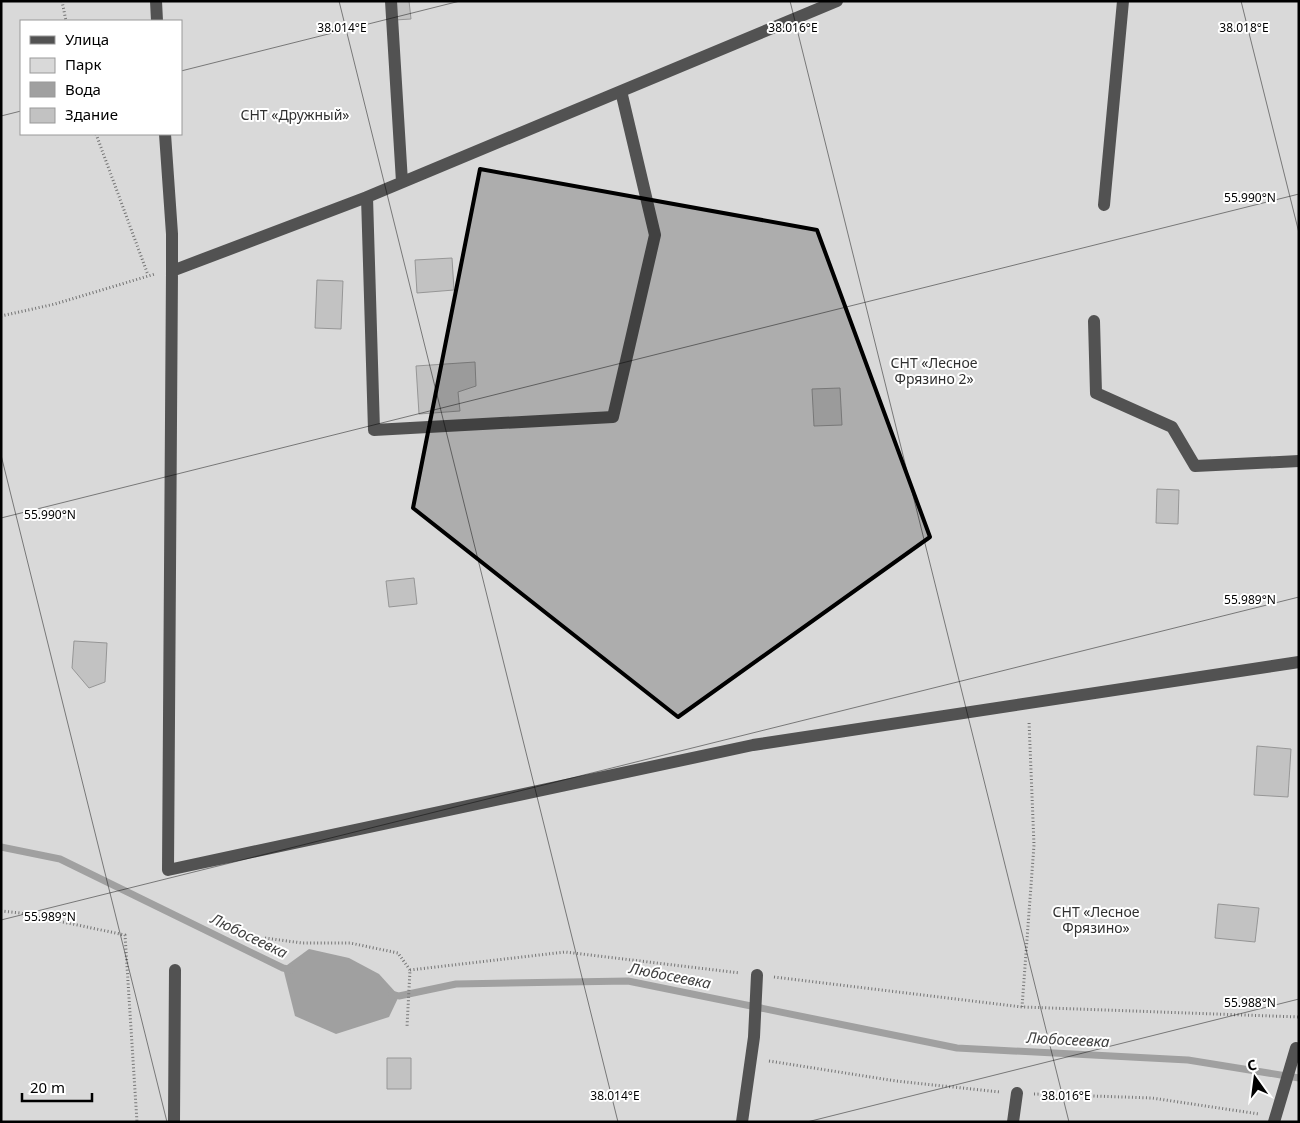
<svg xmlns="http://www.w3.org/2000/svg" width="1300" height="1123" font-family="'Noto Sans',sans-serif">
<rect width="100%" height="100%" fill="#fff"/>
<path fill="#d9d9d9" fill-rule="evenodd" d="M1 1H1299V1122H1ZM21 21H181V134H21Z"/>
<path fill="#a0a0a0" d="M309 949 349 958 379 974 399 996 389 1017 336 1034 295 1016 283 968Z"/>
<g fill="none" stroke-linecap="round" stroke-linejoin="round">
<path stroke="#a0a0a0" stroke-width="7" d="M1 847 60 859 283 968 292 970
M392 994 399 996 456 984 628 981 957 1048 1188 1060 1299 1078"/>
</g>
<path fill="#c2c2c2" stroke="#969696" d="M393 1H409L411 19 395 20Z
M452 258 454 290 417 293 415 260Z
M317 280 343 281 341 329 315 328Z
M475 362 476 386 458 392 460 411 419 414 416 366Z
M840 388 842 425 814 426 812 389Z
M1157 489 1179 490 1178 524 1156 523Z
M414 578 417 604 389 607 386 581Z
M74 641 107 643 105 682 89 688 72 668Z
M1257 746 1291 749 1288 797 1254 795Z
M1218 904 1259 908 1255 942 1215 938Z
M387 1058H411V1089H387Z"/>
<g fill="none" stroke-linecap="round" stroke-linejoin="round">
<path stroke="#747474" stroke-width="3" stroke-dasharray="1 2.5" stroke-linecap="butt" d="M62 1 66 21
M96 134 148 275
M1 316 55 304 155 274
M1 911 20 913 125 935 137 1122
M265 938 302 943H350L398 953 410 970 407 1027
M410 970 565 952 740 973
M774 977 1022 1007 1299 1017
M1022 1007 1034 845 1029 721
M769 1061 896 1081 1000 1092
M1034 1094 1152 1098 1259 1114"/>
<path stroke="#525252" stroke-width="12" d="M156 1 157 21
M391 1 402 182
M837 1 367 197 172 271 168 870 753 745 1299 662
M165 134 172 234V271
M367 197 374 430 613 417 655 235 621 91
M1104 205 1123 1
M1094 321 1096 393 1172 427 1195 466 1299 461
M174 1122 175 970
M742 1122 754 1037 757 975
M1013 1122 1017 1093
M1274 1122 1296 1048"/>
</g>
<path fill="#000" fill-opacity="0.2" stroke="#000" stroke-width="4" stroke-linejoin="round" d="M480 169 817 230 930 537 678 717 413 508Z"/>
<path fill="none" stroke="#000" stroke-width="1" stroke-opacity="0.45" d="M339 1 618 1122M790 1 1069 1122M1241 1 1299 233M181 71 460 1M1 116 21 111M1 455 167 1122M1 518 1299 194M1 920 1299 597M807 1122 1299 999"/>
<g text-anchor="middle" stroke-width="4" stroke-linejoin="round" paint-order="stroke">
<g font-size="14" fill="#303030" stroke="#fff">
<text x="295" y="120">СНТ «Дружный»</text>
<text x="934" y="368">СНТ «Лесное<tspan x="934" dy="16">Фрязино 2»</tspan></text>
<text x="1096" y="917">СНТ «Лесное<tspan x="1096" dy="16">Фрязино»</tspan></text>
</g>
<g font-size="15" font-style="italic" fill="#414141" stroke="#fff">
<text transform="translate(249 936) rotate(26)" y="5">Любосеевка</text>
<text transform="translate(670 976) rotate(11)" y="5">Любосеевка</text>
<text transform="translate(1068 1040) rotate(3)" y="5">Любосеевка</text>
</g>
</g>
<g font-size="12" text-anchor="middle" fill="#000" stroke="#fff" stroke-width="4" stroke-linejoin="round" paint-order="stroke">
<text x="342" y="32">38.014°E</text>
<text x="793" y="32">38.016°E</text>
<text x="1244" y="32">38.018°E</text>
<text x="1250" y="202">55.990°N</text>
<text x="50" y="519">55.990°N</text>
<text x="1250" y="604">55.989°N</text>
<text x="50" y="921">55.989°N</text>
<text x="1250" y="1007">55.988°N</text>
<text x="615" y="1100">38.014°E</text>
<text x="1066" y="1100">38.016°E</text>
</g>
<rect width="1300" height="1123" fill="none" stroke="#000000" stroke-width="5"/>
<rect x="20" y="20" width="162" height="115" fill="#ffffff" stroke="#999999"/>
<rect x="30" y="36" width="25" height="8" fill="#525252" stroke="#999999"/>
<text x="65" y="45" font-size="15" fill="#000000">Улица</text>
<rect x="30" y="58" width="25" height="15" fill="#d9d9d9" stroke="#999999"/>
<text x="65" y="70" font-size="15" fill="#000000">Парк</text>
<rect x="30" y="82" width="25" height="15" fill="#a0a0a0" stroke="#999999"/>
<text x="65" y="95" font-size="15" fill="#000000">Вода</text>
<rect x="30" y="108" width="25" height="15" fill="#c2c2c2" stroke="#999999"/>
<text x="65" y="120" font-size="15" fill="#000000">Здание</text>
<g transform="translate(1255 1078) rotate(346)" stroke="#ffffff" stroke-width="4" paint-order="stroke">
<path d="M0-4L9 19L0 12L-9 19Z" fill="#000000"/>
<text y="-8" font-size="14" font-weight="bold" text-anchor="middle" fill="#000000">С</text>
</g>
<path d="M22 1093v8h70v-8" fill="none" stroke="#000000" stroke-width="2.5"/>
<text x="30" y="1093" font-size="15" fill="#000000" stroke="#ffffff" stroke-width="4" paint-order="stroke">20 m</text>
</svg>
